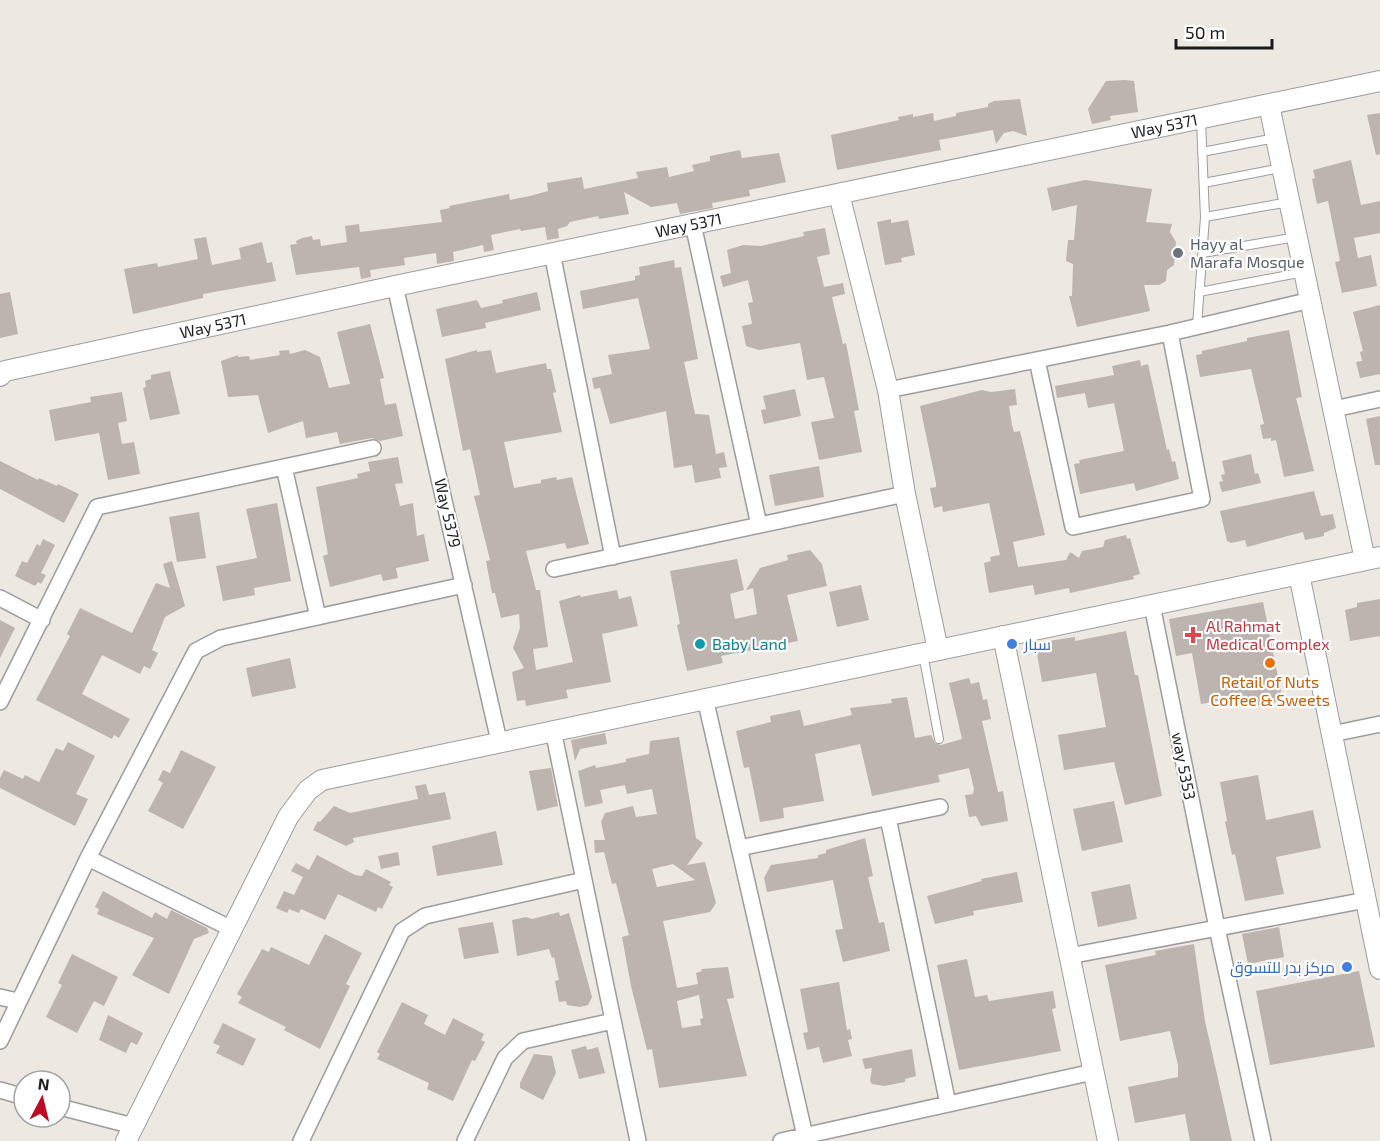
<svg xmlns="http://www.w3.org/2000/svg" width="1380" height="1141" font-family="'Exo 2',Cairo,sans-serif">
<rect width="100%" height="100%" fill="#ede8e2"/>
<path fill="#bdb3af" fill-rule="evenodd" d="M1125 80 1134 81 1138 112 1110 116 1111 120 1092 124 1088 109 1106 81Z
M1020 99 1027 136 1013 131 1004 133 996 144 993 130 939 140 941 150 837 170 831 135 899 120 898 117 913 114V117L933 113 934 121 956 116V113L988 107V104L994 101Z
M1380 113V154L1376 155 1367 115Z
M740 150 742 158 779 153 786 182 749 190 750 196 712 203 713 208 680 214 677 203 651 207 624 192 629 214 599 219 598 216 570 222 567 226 558 229 559 238 547 240 545 227 521 231 520 229 491 235 494 250 484 252 483 245 453 252 454 261 437 264 436 253 404 258 405 265 370 270 371 277 361 279 359 267 296 275 290 245 297 244 296 241 302 238 312 236 313 240 320 239 321 246 347 242 345 226 359 224 360 232 442 222 440 210 450 208 449 206 509 194 510 200 530 196 548 191 547 183 582 177 584 189 638 178 636 172 667 167 669 177 694 171 692 165 710 161V156Z
M1351 160 1361 205 1380 201V233L1354 238 1358 258 1371 255 1377 286 1342 293 1335 262 1340 261 1328 201 1317 204 1312 179 1315 178 1313 170Z
M1085 180 1152 189 1146 222 1172 224 1170 232 1176 242 1174 265 1167 270 1166 281 1159 285H1144L1150 311 1077 327 1069 296H1072L1073 264 1066 261 1068 240H1074L1077 205 1052 211 1047 188Z
M891 219V223L908 220 915 255 901 258 902 262 885 265 877 222Z
M825 228 830 254 817 257 824 287 843 283 845 294 832 297 843 344 846 343 859 410 854 411 862 452 819 460 811 422 834 418 824 377 807 380 800 343 759 350 746 346 742 326 752 324 748 303 753 302 748 280 723 287 720 276 731 273 727 250 743 245 761 246 804 236 803 232Z
M206 237 212 265 241 259 239 248 262 242 267 263 272 262 276 281 203 294V298L133 314 124 269 157 263 158 267 198 259 194 239Z
M674 260 675 268 681 267 698 359 684 362 695 414 709 415 716 454 724 452 727 467 719 468 721 478 695 483 692 465 674 468 666 411 610 424 600 388 594 389 592 378 612 374 608 355 650 349 638 298 583 309 580 291 635 280V276L640 275 639 267Z
M10 292 18 334 0 338V294Z
M537 292 541 310 485 323 486 328 442 337 436 309 477 300 481 308 503 303 502 300Z
M1380 305V374L1360 378 1356 362 1362 361 1360 352 1363 351 1353 312Z
M370 324 384 378 380 379 385 405 396 403 403 436 380 441 372 438 340 444 337 432 306 438 303 421 268 433 258 395 228 397 221 361 238 355V357L249 356 250 360 280 355 279 351 289 350 290 354 305 350 320 357 329 388 350 384 337 332Z
M1289 330 1302 397 1296 398 1314 471 1284 477 1276 440 1271 441V438L1263 439 1260 425 1264 424 1251 369 1200 377 1196 355 1202 354V351L1247 341V338Z
M477 350V352L491 350 496 373 546 363 547 369H551L556 392 553 393 562 432 504 442 514 488 541 483V480L556 477 557 480 572 477 589 544 567 549 565 543 526 551 536 590H540L548 647 533 649 536 670 573 662 559 601 580 595 581 597 617 590 619 599 631 596 638 626 602 634 611 682 566 690 568 698 526 706 525 700 517 701 512 672 524 668 513 648 520 628 519 614 501 618 495 593H492L486 561 490 560 474 496 480 495 470 449 463 451 445 359Z
M1140 360 1141 366 1148 364 1167 450 1169 449 1172 462 1175 461 1179 479 1136 491 1134 483 1080 494 1074 464 1080 463 1079 460 1124 451 1114 403 1088 408 1085 393 1057 398 1055 386 1114 375 1112 366Z
M170 371 180 414 150 420 143 388 146 387 145 381 151 379V375Z
M795 389 801 416 764 424 761 410 766 409 763 396Z
M1015 389 1017 405 1009 406 1012 425 1014 432 1020 431 1045 535 1013 542 1018 567 1066 560 1070 552 1079 558 1082 551 1103 547 1105 540 1126 535 1127 539 1130 538 1140 574 1133 576 1134 579 1070 593 1069 588 1035 595 1033 585 989 593 984 563 991 561 990 557 1000 555 989 503 943 512 942 506 934 508 930 488 936 487V483L920 406 982 390 991 392Z
M122 392 127 421 118 423 122 444 134 442 140 474 108 480 99 433 55 441 49 410 91 402 90 397Z
M1380 416V465H1375L1366 419Z
M1251 454 1255 474 1258 473 1261 483 1222 492 1219 482 1223 481 1221 475 1225 474 1222 461Z
M398 457 403 483 395 484 400 506 413 503 417 536 424 534 429 561 396 568 398 578 383 581 381 574 330 587 323 556 328 554 316 487 358 478 357 474 370 471 368 462Z
M0 461 38 480 39 478 57 486 58 484 79 494 64 523 0 489Z
M819 466 824 497 775 506 769 475Z
M1314 491 1321 516 1333 514 1336 528 1324 533V536L1305 540 1303 532 1247 547 1245 540 1231 543 1227 541 1220 511Z
M277 503 291 581 254 588 255 595 223 601 216 566 257 558 246 509Z
M199 512 206 558 177 562 169 517Z
M43 539 55 545 41 573 46 575 41 584 38 582 35 586 15 576 22 561 27 563 37 544 40 546Z
M810 550 822 564 827 586 787 595 798 641 721 656 723 663 687 671 677 625 680 624 670 571 737 559 744 590 730 594 735 619 757 614 753 588 746 590 760 568 788 560 787 555Z
M172 561 185 606 165 617 152 650 158 653 150 669 144 666 140 674 102 655 82 694 130 719 119 738 114 735 112 739 36 700 70 636 67 634 80 608 132 633 156 583 170 588 163 564Z
M861 585 869 620 837 627 829 592Z
M1380 599V636L1350 641 1345 610 1357 607V603Z
M1263 602 1283 701 1242 708 1240 697 1201 704 1192 653 1176 656 1169 619Z
M0 620 15 628 0 658Z
M1126 631 1135 675H1138L1162 796 1125 805 1114 762 1064 770 1058 735 1106 727 1096 673 1042 682 1035 643 1075 637V641Z
M290 658 296 688 252 697 246 668Z
M969 678 971 684 979 682 983 700 987 699 991 719 982 721 998 792 1003 791 1008 821 981 826 976 816 969 817 965 795 973 794 974 789 969 768 938 775 940 782 872 796 860 744 815 754 824 801 783 808 784 818 760 822 749 767 744 768 736 731 771 722 770 716 800 710 804 726 852 715 850 708 892 703 891 699 907 697 915 738 931 735 935 743 941 745 962 739 949 683Z
M605 733 607 744 580 749 575 761 571 740Z
M679 737 696 838 703 843 687 865 705 862 716 903 710 912 663 921 671 958 677 988 698 984 696 973 702 971 701 969 728 967 734 998 727 999 747 1076 659 1088 652 1049 647 1050 631 986 622 937 629 935 616 883 612 884 604 852 595 853 594 840H605L601 822 605 813 633 806 636 817 657 814 652 789 627 794 625 785 600 790 603 803 585 807 578 771 595 765 596 768 626 762V759L649 754 650 741ZM673 864 695 880 657 887 652 869ZM699 995 703 1018 700 1019 701 1025 682 1028 677 1001Z
M68 742 95 756 76 794 88 799 75 826 0 788V778L4 770 23 779 25 775 39 782 56 748 63 751Z
M181 750 216 767 183 829 148 811 163 783 158 780 163 770 170 773Z
M551 768 558 806 537 811 529 771Z
M1258 775 1266 820 1313 810 1321 848 1276 857 1284 894 1245 901 1235 854 1232 855 1225 822 1227 821 1220 782Z
M426 784 429 795 445 792 451 819 353 838 354 842 346 846 313 830 318 821 320 822 334 806 350 813 418 799 415 786Z
M1114 801 1123 842 1082 851 1073 809Z
M496 831 503 865 437 876 432 846Z
M865 838 873 876 868 877 879 923 884 922 890 951 843 962 835 930 843 929 833 880 767 892 764 878 771 865 818 858V855L826 853V850Z
M398 852 400 865 381 869 378 856Z
M317 855 355 875 362 876 366 869 391 882 389 885 393 887 382 909 378 907 376 912 338 894 325 920 301 909 299 913 289 909 287 913 276 908 284 891 294 895 303 877 291 871 296 863 309 870Z
M1017 872 1023 902 973 911 974 915 935 924 927 896 982 881 981 879Z
M1130 884 1137 919 1098 927 1091 892Z
M103 891 152 918 155 912 167 919 171 910 207 928 209 933 194 939 169 994 132 975 154 938 97 914 99 909 95 907Z
M559 912 560 916 569 913 592 997 588 1005 580 1007 567 1005 566 1001 559 1002 555 981 559 980 554 957 552 958 549 949 517 956 512 920 526 917 532 919Z
M493 922 499 953 464 959 458 928Z
M1279 927 1284 957 1248 964 1242 934Z
M325 934 362 953 346 984 350 986 320 1049 284 1030 286 1027 238 1003 242 997 237 994 262 949 269 952 271 947 309 965Z
M1194 944 1205 1021 1232 1141H1190L1185 1114 1135 1123 1128 1087 1178 1077V1065L1170 1031 1120 1041 1105 965 1156 955 1155 951Z
M72 954 118 977 104 1006 94 1001 77 1033 46 1017 62 985 58 983Z
M967 959 975 997 987 995 989 1001 1053 991 1056 1008 1052 1009 1061 1051 959 1070 937 965Z
M1359 971 1375 1047 1270 1065 1256 991Z
M839 982 847 1030 850 1029 852 1039 848 1040 852 1056 823 1063 819 1047 807 1050 803 1033 808 1032 800 989Z
M402 1002 428 1015 424 1024 445 1035 453 1018 484 1034 481 1040 485 1042 475 1061 472 1060 453 1101 427 1089 429 1083 377 1059 380 1054 377 1052Z
M108 1015 143 1033 137 1045 131 1042 126 1053 99 1040Z
M223 1023 256 1039 243 1066 216 1053 220 1046 213 1043Z
M586 1046 587 1050 598 1047 605 1073 579 1079 571 1050Z
M912 1049 916 1076 905 1079V1082L884 1086 872 1084 870 1081 872 1068 865 1069 862 1059Z
M534 1054 552 1056 556 1073 543 1100 520 1088V1083Z"/>
<g fill="none" stroke-linecap="round" stroke-linejoin="round">
<g stroke="#9d9d9d" stroke-width="10">
<path id="service" d="M1202 152 1275 138
M1204 183 1281 168
M1205 217 1289 202
M1203 253 1296 237
M1199 292 1304 272
M1197 326 1205 217 1201 121
M923 654 939 739"/>
</g>
<g stroke="#9d9d9d" stroke-width="18">
<path id="minor" d="M693 224 759 525
M552 253 613 557
M395 286 499 741
M1037 360 1073 527 1202 499 1170 333
M888 390 1170 333 1311 300
M1334 409 1380 399
M284 467 318 617
M554 569 905 494
M0 598 42 620
M1152 605 1217 928 1263 1141
M705 698 805 1136
M0 702 97 507 373 448
M553 730 638 1141
M1332 734 1380 724
M888 818 948 1104
M739 848 940 807
M88 858 232 929
M1069 956 1366 900
M0 997 17 1001
M0 1041 88 858 196 651 221 638 464 585
M0 1090 24 1097
M60 1107 133 1126
M301 1141 402 931 425 916 584 880
M465 1141 505 1058 523 1041 613 1021
M781 1141 1093 1072"/>
</g>
<g stroke="#9d9d9d" stroke-width="22">
<g id="tertiary">
<path d="M1269 105 1365 560"/>
<path d="M839 194 888 390 905 494 938 650"/>
<path id="s1" d="M0 376 5 371 395 286 1380 81"/>
<path d="M1299 574 1380 969"/>
<path d="M1003 636 1108 1141"/>
<path d="M126 1141 288 817 308 790 322 780 1380 557"/>
</g>
</g>
<use href="#service" stroke="#fff" stroke-width="8"/>
<use href="#minor" stroke="#fff" stroke-width="15"/>
<use href="#tertiary" stroke="#fff" stroke-width="20"/>
</g>
<circle fill="#6b7280" stroke="#fff" stroke-width="2" cx="1178" cy="253" r="6"/>
<path fill="#e0444e" stroke="#fff" stroke-width="2" d="M1190 626h6v6h6v6h-6v6h-6v-6h-6v-6h6z"/>
<circle fill="#0f9aa8" stroke="#fff" stroke-width="2" cx="700" cy="644" r="6"/>
<g fill="#3f7fe0" stroke="#fff" stroke-width="2">
<circle cx="1012" cy="644" r="6"/>
<circle cx="1347" cy="967" r="6"/>
</g>
<circle fill="#e8710a" stroke="#fff" stroke-width="2" cx="1270" cy="663" r="6"/>
<g text-anchor="middle" stroke-width="4.5" stroke-linejoin="round" paint-order="stroke">
<g font-size="16" fill="#1c1c1c" stroke="#fff">
<text dy="6" stroke="none"><textPath href="#s1" startOffset="1192">Way 5371</textPath></text>
<text dy="6" stroke="none"><textPath href="#s1" startOffset="706">Way 5371</textPath></text>
<text dy="6" stroke="none"><textPath href="#s1" startOffset="220">Way 5371</textPath></text>
<text transform="translate(448 513) rotate(77)" y="6">Way 5379</text>
<text transform="translate(1184 766) rotate(79)" y="6">way 5353</text>
</g>
<g font-size="16" fill="#5b616d" stroke="#fff" text-anchor="start">
<text x="1190" y="250">Hayy al<tspan x="1190" dy="18">Marafa Mosque</tspan></text>
</g>
<g font-size="16" fill="#be3a42" stroke="#fff" text-anchor="start">
<text x="1206" y="632">Al Rahmat<tspan x="1206" dy="18">Medical Complex</tspan></text>
</g>
<g font-size="16" fill="#0d838f" stroke="#fff" text-anchor="start">
<text x="712" y="650">Baby Land</text>
</g>
<g font-size="16" fill="#366cbe" stroke="#fff" text-anchor="start">
<text x="1024" y="650">سبار</text>
<text x="1335" y="973" text-anchor="end">مركز بدر للتسوق</text>
</g>
<g font-size="16" fill="#c56008" stroke="#fff">
<text x="1270" y="688">Retail of Nuts<tspan x="1270" dy="18">Coffee &amp; Sweets</tspan></text>
</g>
</g>
<g transform="translate(42 1099) rotate(7)"><circle r="28" fill="#ffffff" stroke="#a4a4a4" stroke-width="1.5"/>
<path d="M0-4.5L10 22L0 15L-10 22Z" fill="#be0a23"/>
<text y="-9" font-size="16" font-weight="bold" text-anchor="middle" fill="#1c1c1c">N</text>
</g>
<path d="M1176 39v9h96v-9" fill="none" stroke="#1c1c1c" stroke-width="3"/>
<text x="1185" y="39" font-size="18" fill="#1c1c1c" stroke="#ffffff" stroke-width="4.5" paint-order="stroke">50 m</text>
</svg>
